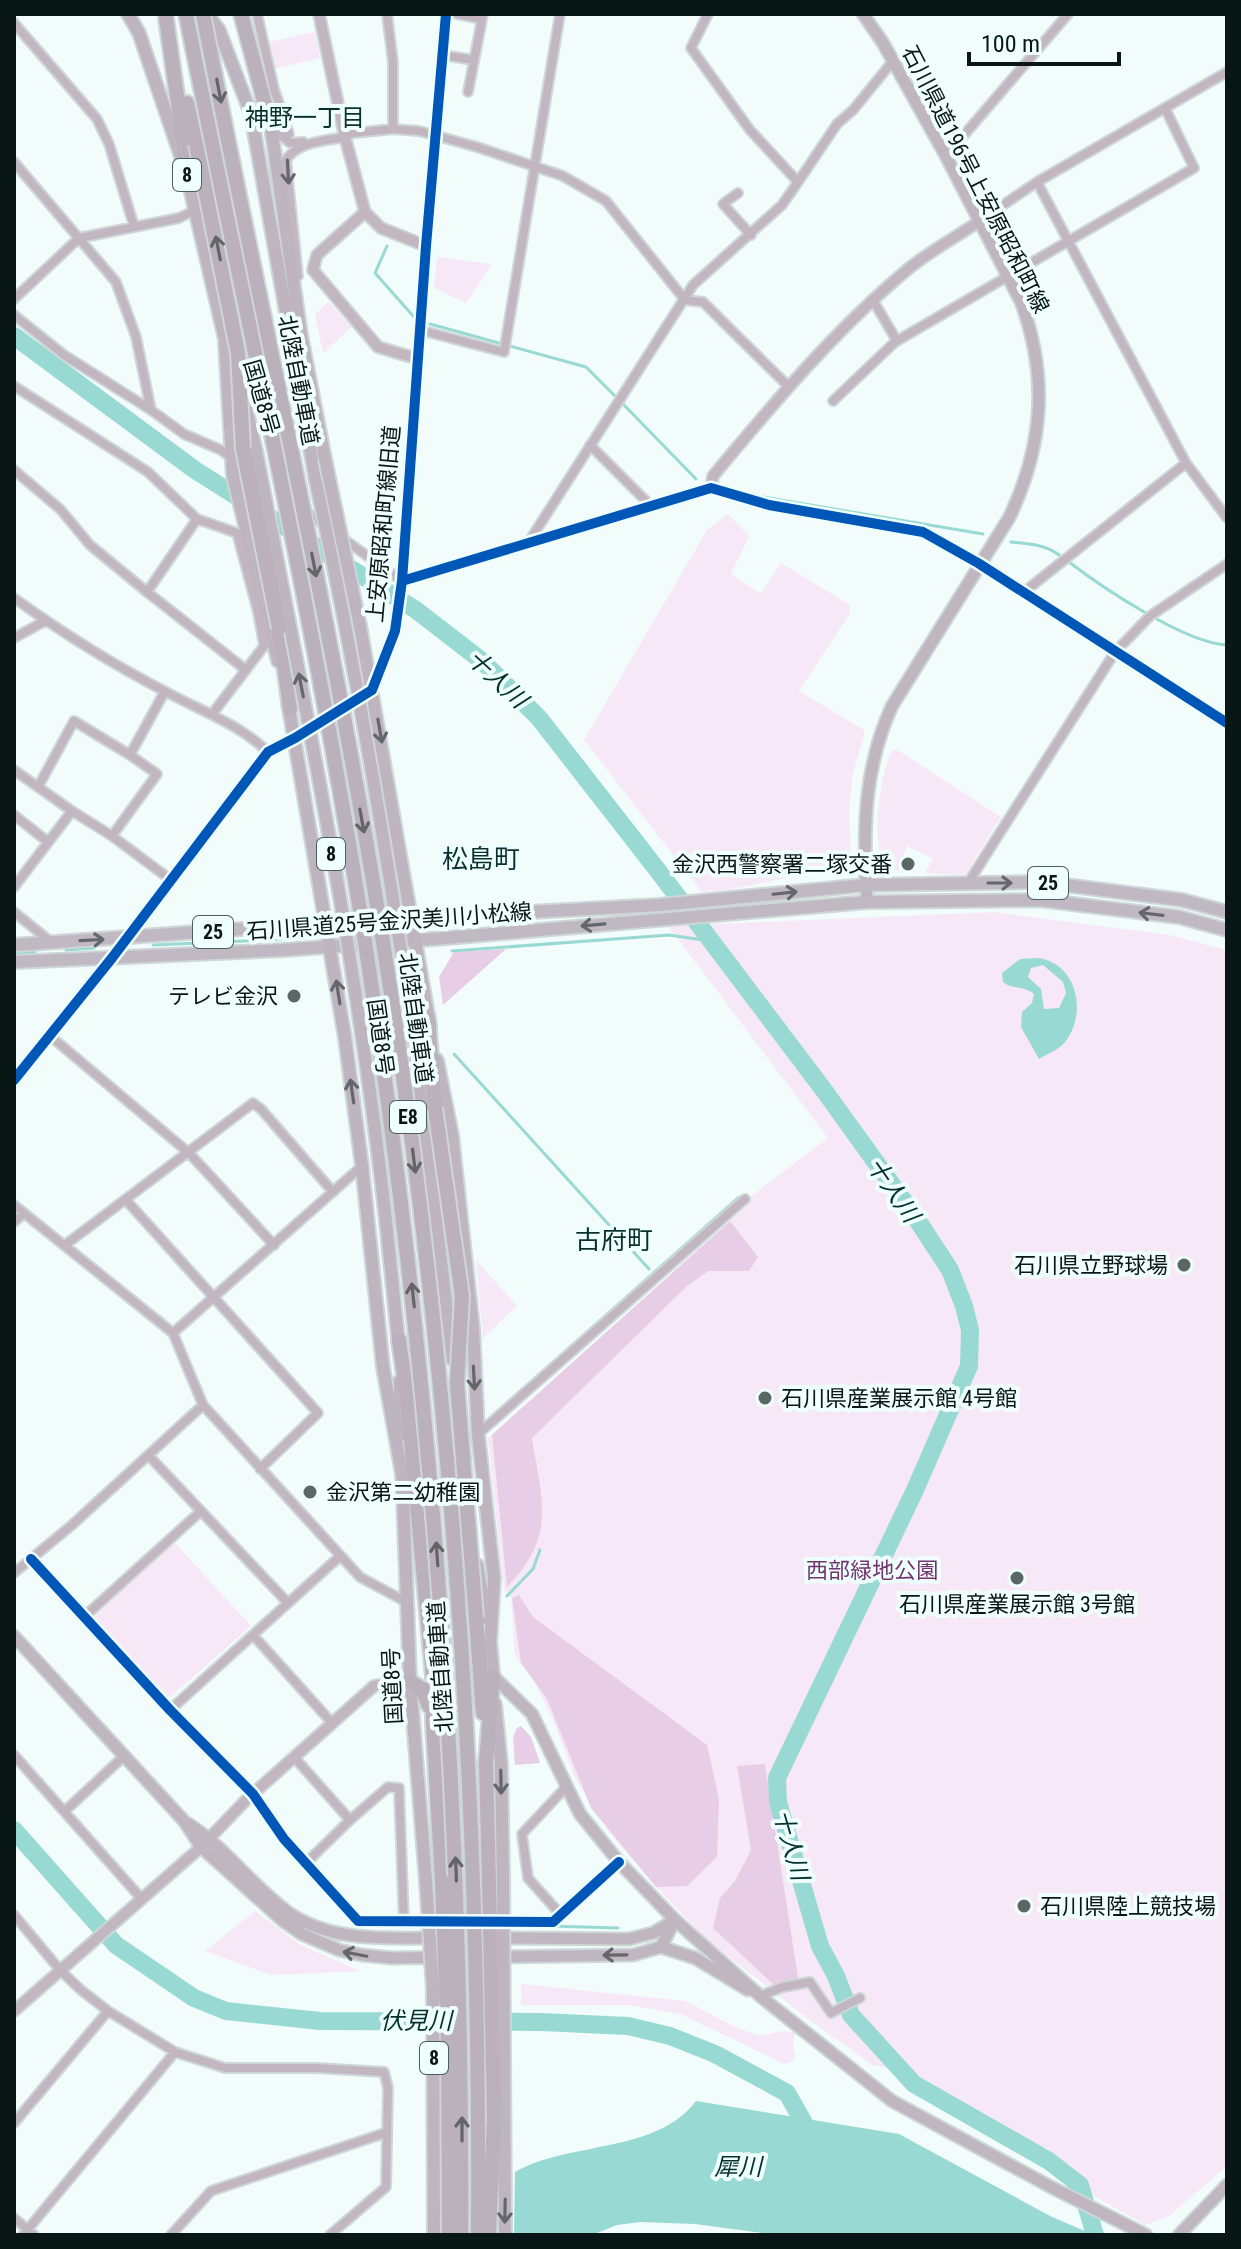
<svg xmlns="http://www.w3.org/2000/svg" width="1241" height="2249" font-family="'Roboto Condensed','Noto Sans JP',sans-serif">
<rect width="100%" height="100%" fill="#f2fcfa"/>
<path fill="#f7e8f7" d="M315 32 320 58 273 69 269 42Z
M437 257 492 264 466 303 434 288Z
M329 302 352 327 323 353 315 314Z
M728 514 749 536 731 574 761 594 781 563 850 605V613L799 691 864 730V736L853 773 849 812 851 856 837 874 786 878 732 889 702 892 584 740 707 530Z
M892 750 899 751 1001 817 965 875 925 873 933 859 907 846 898 871C895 870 889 868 887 866 868 849 881 770 892 750Z
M994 912 1170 935 1227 950V2166L1169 2216 1145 2225 1089 2193 1070 2165 1009 2134 941 2094 910 2072 872 2065 811 2021 707 1940 658 1889 610 1833 575 1778 554 1722 535 1683 515 1655 511 1598 504 1590 488 1438 749 1204 746 1200 828 1138 668 926Z
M476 1260 517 1306 483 1338Z
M174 1542 251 1626 168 1699 93 1618Z
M255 1911 299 1944 360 1971 271 1975 205 1951Z
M521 1984 685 2001 737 2028 761 2036 781 2031 795 2032 793 2046 795 2057 792 2062 784 2064 683 2015 630 2005H521Z"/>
<path fill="#e8cde6" d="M506 949 443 1005 439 977 454 952Z
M730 1221 758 1257 749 1271H708L687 1286 532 1438C542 1502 557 1535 507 1587L492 1435Z
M519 1595 533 1617 707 1745 719 1799 717 1857 687 1886 656 1887 591 1808 547 1699 521 1663 512 1598Z
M521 1726 531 1737 540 1763 515 1765 513 1737 517 1728Z
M765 1764 798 1978 775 1986 713 1928 720 1898 735 1881 751 1850 737 1766Z"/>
<path fill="#98dad3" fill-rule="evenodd" d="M1038 958C1077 963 1088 1013 1065 1042 1060 1049 1047 1054 1039 1059L1021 1027 1022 1012 1032 1003 1034 994C1023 985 1013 990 1003 982L1002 973 1020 959ZM1043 965 1063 982 1066 993 1059 1008 1044 1009 1041 989 1028 977 1031 968Z
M696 2101 899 2134 1050 2216 1094 2235H777L695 2224 641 2222 617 2225 592 2235H424C454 2214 484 2189 515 2172 569 2141 656 2154 696 2101Z"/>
<path fill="#f2fcfa" d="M515 2167 514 2235H499L501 2177Z"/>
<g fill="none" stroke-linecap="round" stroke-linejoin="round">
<path stroke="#98dad3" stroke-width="3" d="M262 53 272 96
M387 246 375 273 414 317
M430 324 586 367 615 396
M623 404 696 479
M751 495 983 534
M1011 542C1028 544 1045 544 1059 555
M1069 562C1103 588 1185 643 1227 645
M153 945 288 939
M66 950 94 948
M452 951 669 935 710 941
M14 953 35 952
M454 1054 649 1269
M497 1412 739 1197
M507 1596 533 1569 540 1550
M550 1926 618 1928"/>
<path stroke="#98dad3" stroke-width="18" d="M14 336 195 470 416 610 482 661 539 718 659 872 823 1089 916 1218 950 1270 964 1306 970 1330 969 1366 915 1490 777 1778 778 1802 820 1946 836 1976 851 2015 914 2084 1049 2161 1080 2185 1095 2235
M14 1830 116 1945 194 1998 226 2011 320 2021 541 2022 628 2026 670 2036 715 2054 787 2093 813 2139"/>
<g stroke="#cdd7d5" stroke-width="12">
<path id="minor" d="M257 14 274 89 289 134
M387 14 393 63V129
M457 14 482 19
M708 14 691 48 750 130 798 182 837 124 853 110 893 61
M14 23 97 119 109 144 134 226
M442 55 474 60
M468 92 483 14
M271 127 290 143 303 142
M345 134 393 129 419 131 477 147 563 176 606 201 685 300 703 302 789 387
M946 156 1068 14
M14 162 116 282 136 337 151 410
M1037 182 1186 463 1227 518
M738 193 723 204 751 235
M978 222 1037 182 1227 72
M298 276 286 160C298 141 325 141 345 137
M14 299 79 238 179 218 195 210
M874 302 897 341
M14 315 64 355 151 410 184 434 221 450 233 459
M420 330 504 352 560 14
M14 386 148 472 197 519 237 533 258 612 264 646 213 713
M833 401 895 342 1194 168 1165 108
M590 445 651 506
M14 470 60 509 90 545 147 592 197 519
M306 512 402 581 711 488 769 505 923 532 978 563 1227 723
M530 540 693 285 782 205 798 182
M147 592 246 670
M1024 592 1186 463
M14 598C64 634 117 667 172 695 206 713 240 725 268 752
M14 638 45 621
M14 770 72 811
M38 787 74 721 130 755
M14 815 48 842
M112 836 171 880
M968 883 1115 652 1150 616 1227 564
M14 887 72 811 112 836 157 774 130 755 165 691
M14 912 51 942
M49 1035 189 1153 274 1245
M126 1200 318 1413 260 1469
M14 1205 173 1333 203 1405 72 1525 14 1573
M14 1222 24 1213
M65 1245 253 1103 261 1109 333 1192
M173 1333 362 1166
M203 1405 360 1577 408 1603
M478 1434 745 1199
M149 1456 288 1603
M31 1559 170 1710 253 1794 284 1839 358 1921 433 1923
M84 1617 201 1511
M253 1635 332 1723
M170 1710 339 1557
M14 1755 141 1898
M294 1757 350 1820 306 1863
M65 1811 124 1756
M350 1820 388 1787 399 1788 404 1923
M14 1915 60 1970 81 1990 108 2011 175 2052 225 2068H316L384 2072 388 2088 386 2187 330 2235
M561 1915 528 1878 522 1834 567 1786
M454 1923 553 1922 619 1862
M760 1996 783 1987 810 1982 831 2013 860 1998
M14 2123 108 2011
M14 2218 34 2235
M23 2235 175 2052
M171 2235 211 2191 385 2133"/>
</g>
<g stroke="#cdd7d5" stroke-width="14">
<path id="tertiary" d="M319 14 345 137 365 212 317 255 313 270 378 347 418 359
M365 212 381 228 426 246
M711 488 713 476C773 404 835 330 907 270 928 252 955 238 978 222
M14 1080 112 958 268 752 295 738 372 690 395 631 402 581 426 246 446 14
M14 2011 201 1847 246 1800 374 1686 410 1681"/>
</g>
<g stroke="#cdd7d5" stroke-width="15">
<path id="secondary" d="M863 14 883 43 946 156 1021 302C1049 377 1043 447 1009 518L892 706C863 769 863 833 867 902
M14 1636 184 1821 201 1847 282 1920 302 1934 339 1950 362 1955 392 1958 480 1957
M493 1676 532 1714 580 1814 619 1862 675 1920 760 1996 892 2101 1051 2187 1146 2235
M187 1823C226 1848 252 1886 289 1913 335 1945 398 1937 451 1938
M496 1938 629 1939 653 1933 675 1920
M661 1947 695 1958 748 1990
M498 1957 633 1955 661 1947 675 1920
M1179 2235 1227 2185"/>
</g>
<g stroke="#cdd7d5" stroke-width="16">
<path id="primary" d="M14 945 326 923 660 905 866 885 1041 882 1182 900 1227 912
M14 962 283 950 446 938 867 902 1040 900 1179 917 1227 930"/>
</g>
<g stroke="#cdd7d5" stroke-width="16">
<path id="trunk" d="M128 14 139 33 181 157
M207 14 219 30 251 114 316 482
M271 127 301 335 325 459
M187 175 227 348
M225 343 233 476 278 661
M244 400 256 451
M360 626 430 1026
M288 702 345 1038 362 1166 383 1367 402 1474
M415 1046 453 1360
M437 1060 452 1135 473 1328 478 1434 494 1578 490 1645
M390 1260 399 1347
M400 1381 401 1435
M402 1469 410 1681 426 1881
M477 1565 486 1618
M490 1640 494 1685
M495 1704 501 1764 503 1881"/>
</g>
<g stroke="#cdd7d5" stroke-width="18">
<path id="motorway" d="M241 14 271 127
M166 18 189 181
M187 103 196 144
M279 628 290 709
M428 1018 435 1108
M399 1340 407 1397 433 1677V1722L442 1881
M476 1618 483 1713
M410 1681 422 1689 429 1706
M489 1882 486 1763 493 1676"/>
</g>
<use href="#minor" stroke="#c2b7c1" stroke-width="8"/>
<use href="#tertiary" stroke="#c2b7c1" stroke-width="10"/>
<use href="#secondary" stroke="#bfb6bf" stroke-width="11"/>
<use href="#primary" stroke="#c0b9c3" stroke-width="12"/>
<use href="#trunk" stroke="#beb5c0" stroke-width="12"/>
<use href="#motorway" stroke="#bbb1bc" stroke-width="14"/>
<g stroke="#cdd7d5" stroke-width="16" stroke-linecap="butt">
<path id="trunk-bridge" d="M256 451C308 719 363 988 390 1260
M325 459 360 626
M316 482C356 668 388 857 415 1046
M426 1881 433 1989 434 2235
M503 1881 505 2235"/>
</g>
<g stroke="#cdd7d5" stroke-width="18" stroke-linecap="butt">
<path id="motorway-bridge" d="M186 14C245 312 312 610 360 910 429 1350 464 1790 461 2235
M203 14C260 309 327 603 376 899 449 1341 481 1788 478 2235
M196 144 238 353 243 449 279 628
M435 1108 462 1296 457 1384 476 1618
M442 1881 448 2043 449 2235
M489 1882 494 2118 489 2235"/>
</g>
<use href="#trunk-bridge" stroke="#beb5c0" stroke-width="12"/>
<use href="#motorway-bridge" stroke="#bbb1bc" stroke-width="14"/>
<g stroke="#effffd" stroke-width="15">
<path id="cycleway" d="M402 581 711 488 769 505 923 532 978 563 1227 723
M14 1080 112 958 268 752 295 738 372 690 395 631 402 581 426 246 446 14
M31 1559 170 1710 253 1794 284 1839 358 1921 553 1922 619 1862"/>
</g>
<use href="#cycleway" stroke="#0057b8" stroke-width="10"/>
</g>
<defs><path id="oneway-shaft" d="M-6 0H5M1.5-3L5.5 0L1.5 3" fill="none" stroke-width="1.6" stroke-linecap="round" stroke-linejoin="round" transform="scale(2)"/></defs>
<g stroke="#626468">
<use href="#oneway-shaft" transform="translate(219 91) rotate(79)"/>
<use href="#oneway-shaft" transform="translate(218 248) rotate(-101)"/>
<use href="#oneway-shaft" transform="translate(314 565) rotate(79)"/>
<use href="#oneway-shaft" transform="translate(362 821) rotate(80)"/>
<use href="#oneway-shaft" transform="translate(414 1161) rotate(83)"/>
<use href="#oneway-shaft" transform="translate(413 1295) rotate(-96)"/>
<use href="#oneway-shaft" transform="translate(437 1554) rotate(-94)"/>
<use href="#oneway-shaft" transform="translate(456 1869) rotate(-92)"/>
<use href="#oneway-shaft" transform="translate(462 2129) rotate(-90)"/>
</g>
<use stroke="#65676b" href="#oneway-shaft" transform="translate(288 172) rotate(87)"/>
<g stroke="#63666a">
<use href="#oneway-shaft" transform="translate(301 685) rotate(-101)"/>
<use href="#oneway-shaft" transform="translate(380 731) rotate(80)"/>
<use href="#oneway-shaft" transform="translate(338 992) rotate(-99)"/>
<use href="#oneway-shaft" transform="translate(352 1091) rotate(-98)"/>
<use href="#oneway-shaft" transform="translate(474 1378) rotate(87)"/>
<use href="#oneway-shaft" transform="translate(501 1782) rotate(89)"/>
<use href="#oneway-shaft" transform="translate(505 2211) rotate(91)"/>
</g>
<g stroke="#64686c">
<use href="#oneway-shaft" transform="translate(1000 883)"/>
<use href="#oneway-shaft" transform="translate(785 893) rotate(-6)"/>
<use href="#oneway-shaft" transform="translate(1151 914) rotate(-173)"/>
<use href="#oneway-shaft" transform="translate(593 925) rotate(175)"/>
<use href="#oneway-shaft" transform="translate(92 940) rotate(-3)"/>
</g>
<g stroke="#64666a">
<use href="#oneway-shaft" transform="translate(355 1954) rotate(-169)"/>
<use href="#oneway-shaft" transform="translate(615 1955) rotate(179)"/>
</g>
<g fill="#5a6765" stroke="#effffd" stroke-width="3">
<circle cx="908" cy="864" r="8"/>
<circle cx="294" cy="996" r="8"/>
<circle cx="1184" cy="1265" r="8"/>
<circle cx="765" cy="1398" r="8"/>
<circle cx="310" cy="1492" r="8"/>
<circle cx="1017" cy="1578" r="8"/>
<circle cx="1024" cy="1906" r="8"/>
</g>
<g text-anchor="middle" stroke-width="8" stroke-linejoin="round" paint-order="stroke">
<g fill="#effffd" stroke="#4d5d5b" stroke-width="2">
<rect x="173" y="159" width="28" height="32" rx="6"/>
<rect x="317" y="838" width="28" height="32" rx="6"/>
<rect x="1028" y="867" width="40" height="32" rx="6"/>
<rect x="193" y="916" width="40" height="32" rx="6"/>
<rect x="390" y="1101" width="36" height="32" rx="6"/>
<rect x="420" y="2042" width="28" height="32" rx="6"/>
</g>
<g font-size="20" font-weight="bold" fill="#081715">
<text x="187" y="182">8</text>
<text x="331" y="861">8</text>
<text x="1048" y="890">25</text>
<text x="213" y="939">25</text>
<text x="408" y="1124">E8</text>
<text x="434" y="2065">8</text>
</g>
<g font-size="22" fill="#081715" stroke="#effffd">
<text transform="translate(976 179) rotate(63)" y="8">石川県道196号上安原昭和町線</text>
<text transform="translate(299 380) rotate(79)" y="8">北陸自動車道</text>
<text transform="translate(262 397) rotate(74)" y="8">国道8号</text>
<text transform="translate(383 524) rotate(-85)" y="8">上安原昭和町線旧道</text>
<text transform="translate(389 921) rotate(-4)" y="8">石川県道25号金沢美川小松線</text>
<text transform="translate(416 1018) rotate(82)" y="8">北陸自動車道</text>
<text transform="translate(381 1037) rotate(82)" y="8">国道8号</text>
<text transform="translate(440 1667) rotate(-94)" y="8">北陸自動車道</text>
<text transform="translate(392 1686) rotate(-93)" y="8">国道8号</text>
</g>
<g font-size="22" fill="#081715" stroke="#effffd" text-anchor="end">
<text x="892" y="872">金沢西警察署二塚交番</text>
<text x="278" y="1004">テレビ金沢</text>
<text x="1168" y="1273">石川県立野球場</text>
<text x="781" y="1406" text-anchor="start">石川県産業展示館 4号館</text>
<text x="326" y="1500" text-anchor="start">金沢第二幼稚園</text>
<text x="1017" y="1612" text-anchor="middle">石川県産業展示館 3号館</text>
<text x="1040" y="1914" text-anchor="start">石川県陸上競技場</text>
</g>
<g font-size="22" fill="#76346e" stroke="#effffd">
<text x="872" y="1578">西部緑地公園</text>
</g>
<g font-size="24" fill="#09302d" stroke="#effffd">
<text x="305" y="126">神野一丁目</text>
</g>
<g font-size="24" font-style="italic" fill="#02312d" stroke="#effffd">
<text transform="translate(497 679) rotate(43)" y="8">十人川</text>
<text transform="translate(893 1190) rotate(55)" y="8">十人川</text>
<text transform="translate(791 1845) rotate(74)" y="8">十人川</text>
<text x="416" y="2029">伏見川</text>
<text x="738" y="2175">犀川</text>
</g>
<g font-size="26" fill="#09302d" stroke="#effffd">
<text x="481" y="868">松島町</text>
<text x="614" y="1249">古府町</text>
</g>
</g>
<rect width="1241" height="2249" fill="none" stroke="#081715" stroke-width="32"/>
<path d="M969 52v12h150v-12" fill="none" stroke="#081715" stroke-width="4"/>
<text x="981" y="52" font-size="24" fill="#081715" stroke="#effffd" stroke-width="6" paint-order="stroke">100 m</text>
</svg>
